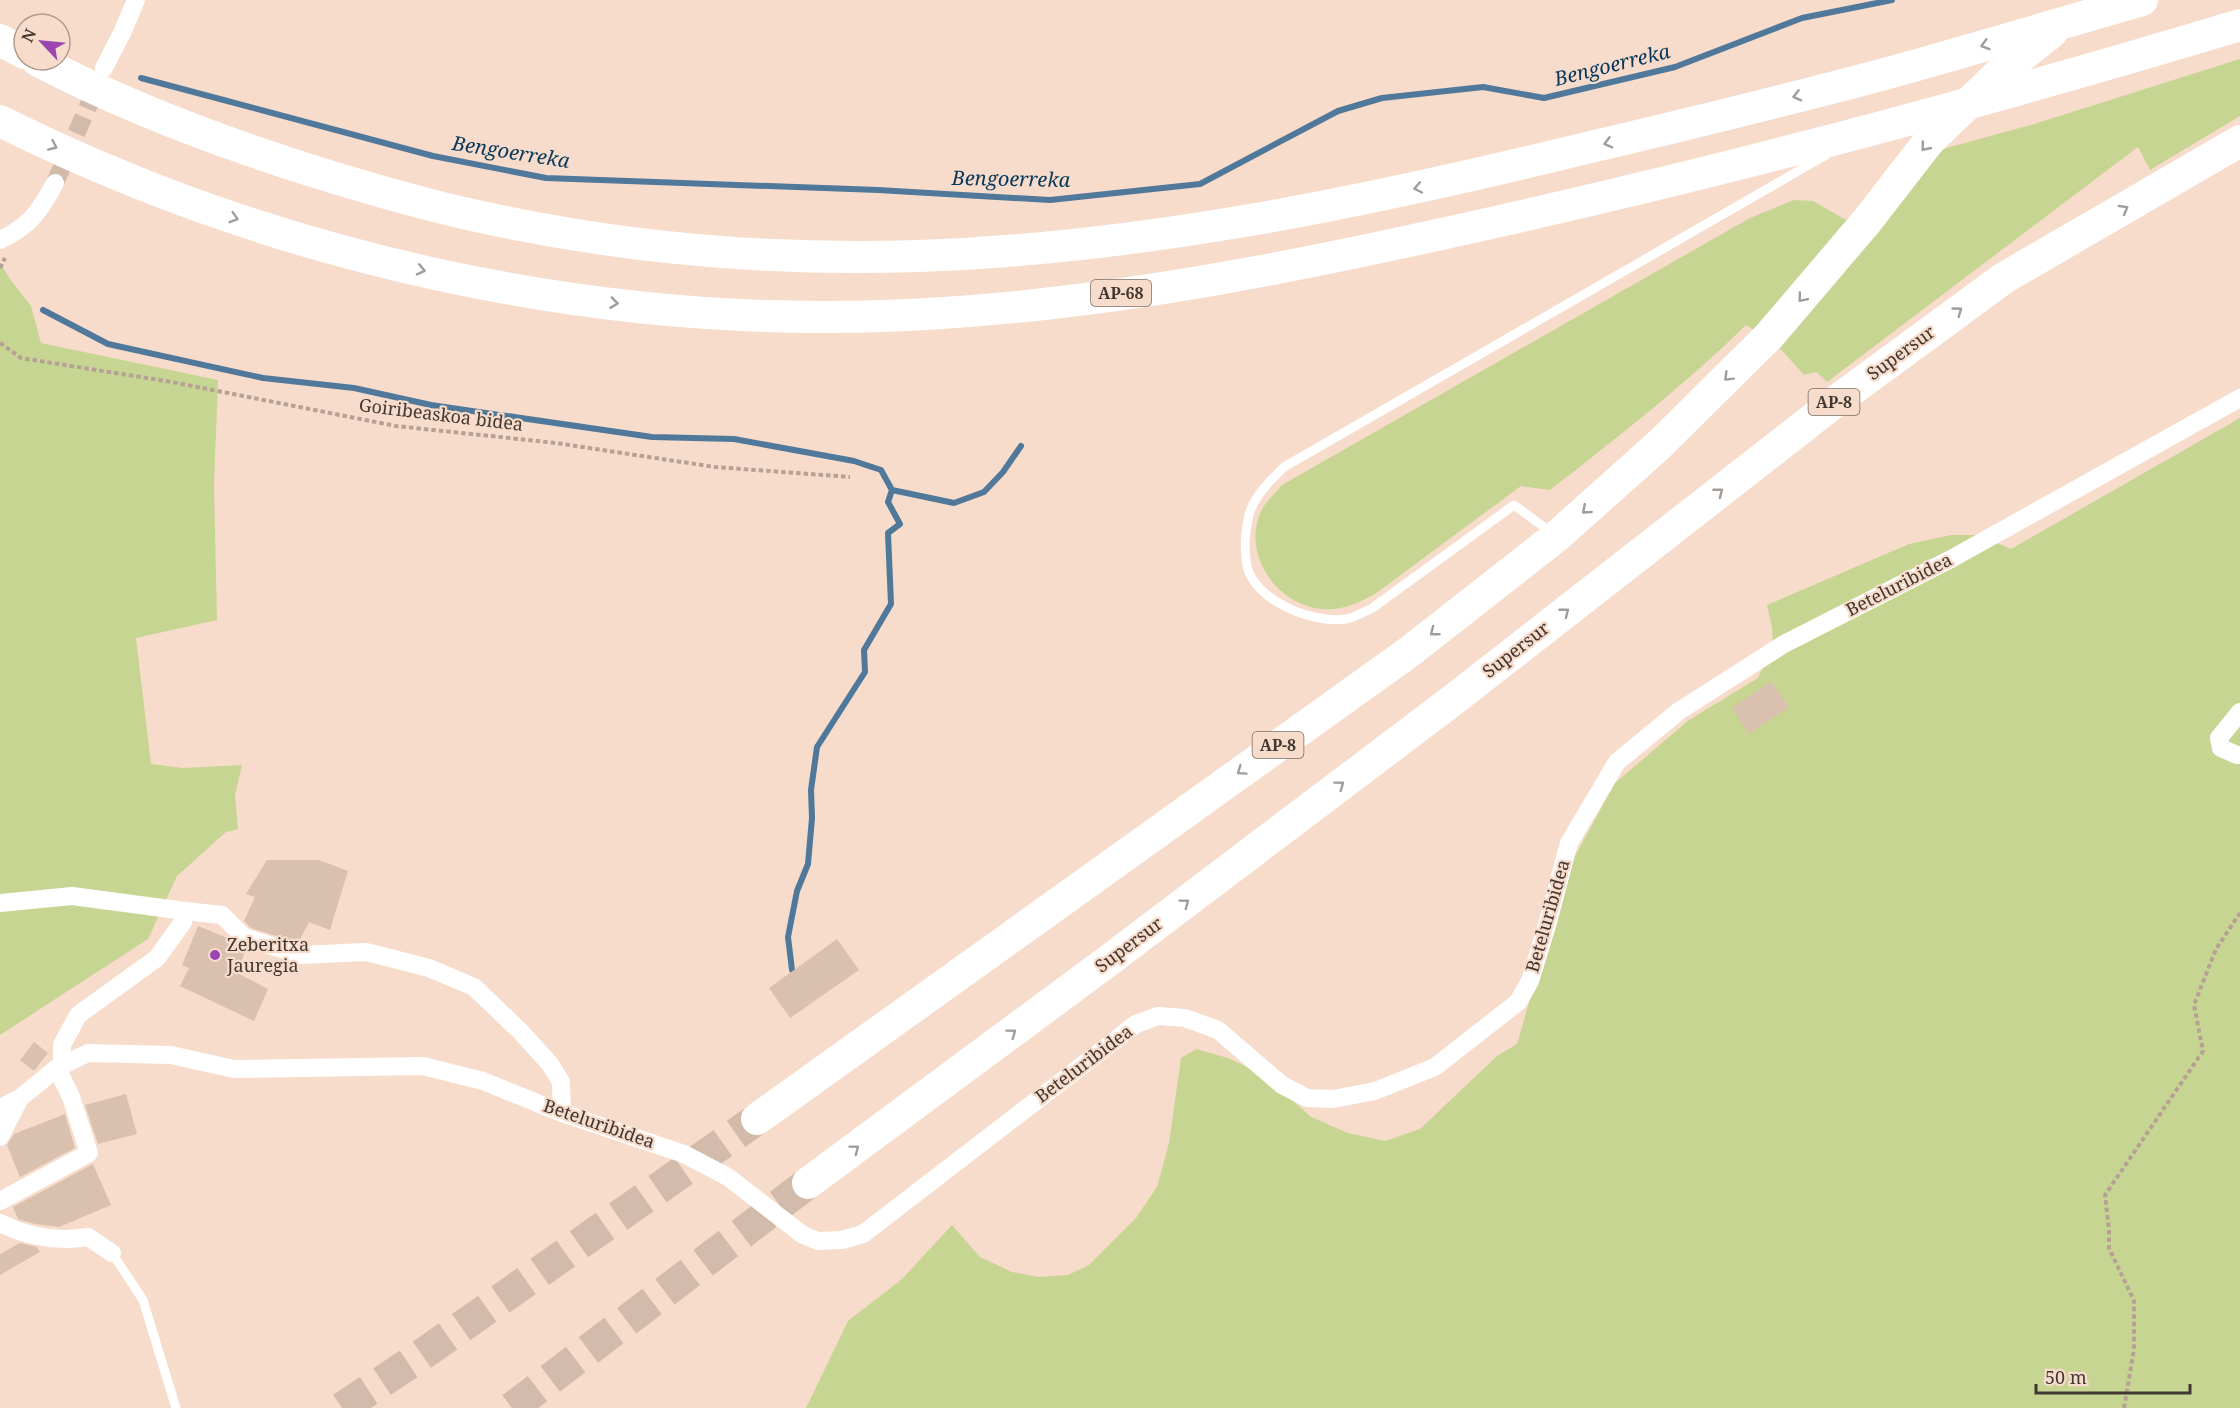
<svg xmlns="http://www.w3.org/2000/svg" width="2240" height="1408" font-family="'Noto Serif',serif">
<rect width="100%" height="100%" fill="#f7dccb"/>
<path fill="#c7d593" d="M2240 59V116L2150 170 2138 147 1827 382 1816 372 1804 375 1778 346 1746 325C1685 385 1618 437 1550 490L1521 486 1375 594C1358 603 1342 611 1322 609 1275 605 1238 549 1264 506 1269 499 1276 492 1282 485L1750 218 1794 200 1813 201 1846 220 1943 149 2034 124Z
M0 263 10 279 31 306 41 343 218 380 214 485 217 620 136 638 151 764 183 768 242 765 235 795 238 829 226 832 177 876 148 939 0 1035Z
M2240 418V1408H806L848 1321 902 1279 952 1225 980 1257 1012 1272 1039 1277 1068 1275 1089 1265 1136 1218 1157 1187 1169 1143 1181 1058 1196 1049 1228 1058 1264 1075 1311 1117 1348 1133 1385 1141 1420 1129 1497 1056 1517 1044 1568 869 1615 783 1689 720 1758 678 1773 646 1772 627 1767 605 1909 544 1951 535H1979L2011 549Z"/>
<g fill="none" stroke-linecap="round" stroke-linejoin="round">
<path stroke="#50789a" stroke-width="6" d="M141 78 433 156 546 178 878 190 1050 200 1200 184 1338 111 1382 98 1483 87 1544 98 1675 67 1802 18 1892 0
M43 310 108 344 263 378 354 388 431 405 652 437 734 439 854 461 881 470 892 490 954 503 984 492 1003 472 1021 446
M792 970 788 937 797 891 808 864 812 818 811 790 817 747 865 672 864 650 891 604 888 533 900 524 888 502 892 490"/>
</g>
<path fill="#dac0af" d="M1771 681 1789 707 1749 734 1732 708Z
M267 860H319L348 871 330 930 309 922 298 943 251 928 244 921 255 897 246 894Z
M198 926 230 939 236 945 246 949 237 973 268 989 254 1021 180 986 189 968 182 965Z
M837 939 859 970 790 1018 769 988Z
M34 1042 48 1053 34 1071 20 1060Z
M126 1094 137 1134 98 1144 85 1105Z
M65 1114 75 1148 20 1177 7 1145 14 1134Z
M93 1164 111 1205 59 1227 35 1224 18 1219 13 1207Z
M20 1243 37 1247 40 1252 0 1275V1254Z"/>
<g fill="none" stroke-linecap="round" stroke-linejoin="round">
<path stroke="#d3bbac" stroke-width="18" stroke-dasharray="18 9" stroke-linecap="butt" d="M55 183 99 81"/>
<path stroke="#d3bbac" stroke-width="32" stroke-dasharray="32 16" stroke-linecap="butt" d="M342 1408 413 1361 757 1119
M512 1408 808 1183"/>
<path stroke="#b6a194" stroke-width="4" stroke-dasharray="4.5 3" stroke-linecap="butt" d="M0 268 5 258
M0 343 21 358 172 382 396 426 556 443 715 467 850 477
M2124 1408 2134 1349V1301L2109 1248V1230L2105 1195 2203 1051 2194 1005 2216 949 2240 913"/>
<path stroke="#fff" stroke-width="9" d="M1552 533 1514 505 1371 609C1363 612 1354 618 1346 619 1313 624 1255 601 1247 566 1244 551 1245 531 1249 515 1254 496 1270 481 1284 467L1826 155
M112 1253 143 1300 176 1408"/>
<path stroke="#fff" stroke-width="18" d="M104 68 122 33 136 0
M0 240C30 226 40 211 55 183
M2240 712 2219 738 2221 748 2237 755H2240
M0 903 72 896 185 911 183 922 157 958 78 1015 62 1045V1066
M185 911 222 915 244 937 300 955 366 952 429 968 474 987 520 1031 550 1064 561 1082 562 1113
M0 1108 20 1098 57 1068 88 1053 171 1055 234 1069 423 1066 483 1081 562 1113 684 1154 728 1177 803 1235 818 1241 842 1240 863 1234 1136 1024 1158 1016 1185 1018 1218 1030 1282 1085 1307 1098 1333 1099 1375 1091 1435 1067 1518 1002 1530 981 1548 922 1569 843 1617 762 1679 711 1784 644 1951 559 2240 398
M0 1137 20 1098
M0 1201 89 1153 71 1097 57 1068
M0 1223C28 1237 58 1242 88 1237L112 1253"/>
<path stroke="#fff" stroke-width="32" d="M0 40 24 53
M37 60C124 106 215 140 309 170 364 187 420 204 477 216 621 248 772 261 920 256 1142 248 1360 203 1574 151 1677 127 1779 102 1881 75 1968 51 2055 25 2142 0
M0 121C277 259 598 330 908 315 1120 305 1329 260 1535 213 1772 159 2007 95 2240 25
M757 1119 1409 652 1557 536 1660 444 1769 336 1867 221 1929 141 2001 72 2051 33
M808 1183 1104 964 1453 700 1831 405 2004 278 2240 141"/>
</g>
<defs><path id="oneway-chevron" d="M-2-3.5L2.5 0L-2 3.5" fill="none" stroke-width="1.6" stroke-linecap="round" stroke-linejoin="round" transform="scale(1.5)"/></defs>
<g stroke="#a19c98">
<use href="#oneway-chevron" transform="translate(1985 45) rotate(164)"/>
<use href="#oneway-chevron" transform="translate(1797 96) rotate(166)"/>
<use href="#oneway-chevron" transform="translate(1608 143) rotate(166)"/>
<use href="#oneway-chevron" transform="translate(53 146) rotate(24)"/>
<use href="#oneway-chevron" transform="translate(1925 147) rotate(129)"/>
<use href="#oneway-chevron" transform="translate(1418 188) rotate(168)"/>
<use href="#oneway-chevron" transform="translate(2124 209) rotate(-30)"/>
<use href="#oneway-chevron" transform="translate(234 218) rotate(17)"/>
<use href="#oneway-chevron" transform="translate(421 270) rotate(13)"/>
<use href="#oneway-chevron" transform="translate(1802 298) rotate(130)"/>
<use href="#oneway-chevron" transform="translate(614 303) rotate(7)"/>
<use href="#oneway-chevron" transform="translate(1958 311) rotate(-36)"/>
<use href="#oneway-chevron" transform="translate(1728 377) rotate(135)"/>
<use href="#oneway-chevron" transform="translate(1719 492) rotate(-38)"/>
<use href="#oneway-chevron" transform="translate(1586 510) rotate(139)"/>
<use href="#oneway-chevron" transform="translate(1565 612) rotate(-38)"/>
<use href="#oneway-chevron" transform="translate(1434 632) rotate(142)"/>
<use href="#oneway-chevron" transform="translate(1241 771) rotate(145)"/>
<use href="#oneway-chevron" transform="translate(1340 785) rotate(-37)"/>
<use href="#oneway-chevron" transform="translate(1185 903) rotate(-37)"/>
<use href="#oneway-chevron" transform="translate(1012 1033) rotate(-37)"/>
<use href="#oneway-chevron" transform="translate(855 1149) rotate(-37)"/>
</g>
<circle fill="#9c45b2" stroke="#f7dccb" stroke-width="2" cx="215" cy="955" r="6"/>
<g text-anchor="middle" stroke-width="4.5" stroke-linejoin="round" paint-order="stroke">
<g fill="#f7dccb" stroke="#79695f" stroke-width="1.5">
<rect x="1091" y="280" width="60" height="26" rx="4.5"/>
<rect x="1808.5" y="389" width="51" height="26" rx="4.5"/>
<rect x="1252.5" y="732" width="51" height="26" rx="4.5"/>
</g>
<g font-size="16" font-weight="bold" fill="#433831">
<text x="1121" y="299">AP-68</text>
<text x="1834" y="408">AP-8</text>
<text x="1278" y="751">AP-8</text>
</g>
<g font-size="18" fill="#433831" stroke="#f7dccb">
<text transform="translate(1901 353) rotate(-36)" y="6">Supersur</text>
<text transform="translate(441 415) rotate(7)" y="6">Goiribeaskoa bidea</text>
<text transform="translate(1899 585) rotate(-27)" y="6">Beteluribidea</text>
<text transform="translate(1516 650) rotate(-38)" y="6">Supersur</text>
<text transform="translate(1548 916) rotate(-74)" y="6">Beteluribidea</text>
<text transform="translate(1129 945) rotate(-37)" y="6">Supersur</text>
<text transform="translate(1084 1064) rotate(-37)" y="6">Beteluribidea</text>
<text transform="translate(599 1124) rotate(19)" y="6">Beteluribidea</text>
</g>
<g font-size="18" fill="#433831" stroke="#f7dccb" text-anchor="start">
<text x="227" y="951">Zeberitxa<tspan x="227" dy="21">Jauregia</tspan></text>
</g>
<g font-size="20" font-style="italic" fill="#07385b" stroke="#f7dccb">
<text transform="translate(1612 65) rotate(-14)" y="7">Bengoerreka</text>
<text transform="translate(511 152) rotate(9)" y="7">Bengoerreka</text>
<text transform="translate(1011 179) rotate(1)" y="7">Bengoerreka</text>
</g>
</g>
<g transform="translate(42 42) rotate(296)"><circle r="28" fill="#f7dccb" stroke="#af9a8d" stroke-width="1.5"/>
<path d="M0-4.5L10 22L0 15L-10 22Z" fill="#9c45b2"/>
<text y="-9" font-size="16" font-weight="bold" text-anchor="middle" fill="#433831">N</text>
</g>
<path d="M2036 1384v9h154v-9" fill="none" stroke="#433831" stroke-width="3"/>
<text x="2045" y="1384" font-size="18" fill="#433831" stroke="#f7dccb" stroke-width="4.5" paint-order="stroke">50 m</text>
</svg>
